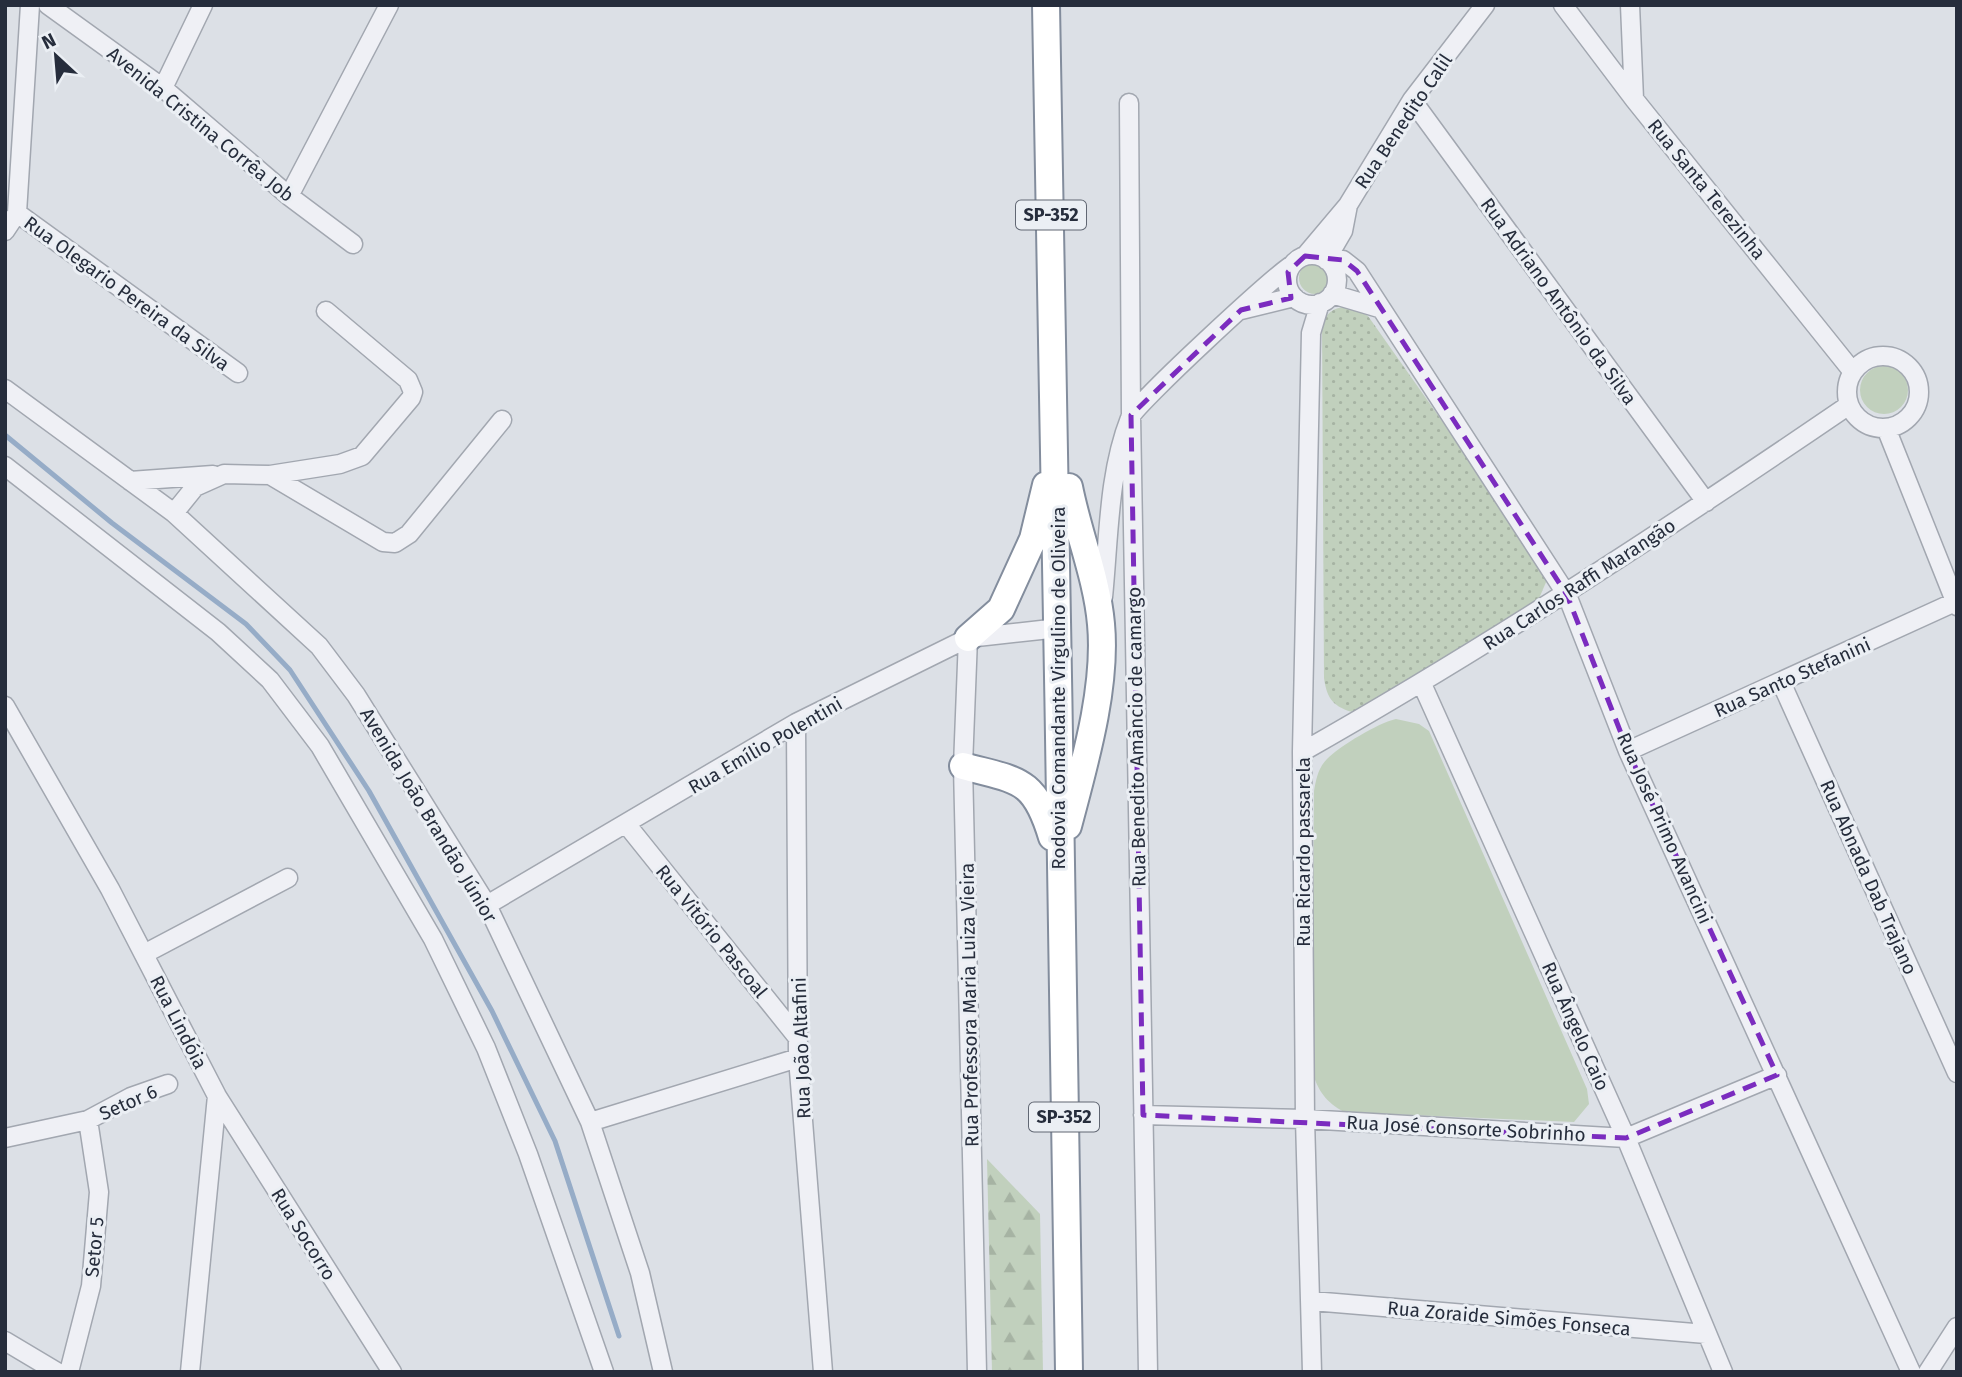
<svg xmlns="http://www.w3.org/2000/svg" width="1962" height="1377" font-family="'Fira Sans',sans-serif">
<defs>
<pattern id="forest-firs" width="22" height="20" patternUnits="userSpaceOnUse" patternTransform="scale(1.75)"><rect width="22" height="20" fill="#c1d0bd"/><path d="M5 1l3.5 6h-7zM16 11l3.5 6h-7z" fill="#a6b3a3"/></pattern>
<pattern id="park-dots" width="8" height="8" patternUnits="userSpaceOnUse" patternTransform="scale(1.75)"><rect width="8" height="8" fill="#c1d0bd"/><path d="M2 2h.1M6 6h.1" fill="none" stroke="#a6b3a3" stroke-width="1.8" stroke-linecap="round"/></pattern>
</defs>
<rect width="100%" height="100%" fill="#dce0e6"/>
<path fill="#c1d0bd" d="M1299 278a16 16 0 1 1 32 0a16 16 0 1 1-32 0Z
M1860 390a24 24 0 1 1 48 0a24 24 0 1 1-48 0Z
M1396 719 1419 724 1429 731 1587 1089 1589 1104 1574 1122 1344 1112C1326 1102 1318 1091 1312 1071L1314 791C1316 780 1318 768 1327 759 1340 746 1378 723 1396 719Z"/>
<path fill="url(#forest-firs)" d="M987 1159 1040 1214 1043 1372H992Z"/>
<path fill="url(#park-dots)" d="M1350 306 1368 316 1538 557 1547 580 1537 603 1355 713C1334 707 1327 700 1324 678L1322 325C1328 310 1334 308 1350 306Z"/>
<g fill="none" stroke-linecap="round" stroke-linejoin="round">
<path stroke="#96acc7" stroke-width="5" d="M5 435 112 523 246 624 290 670 369 791 492 1011 555 1141 619 1336"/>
<g stroke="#a2a7b0" stroke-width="21">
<path id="minor" d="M48 5 163 88 289 196 353 244
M1563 5 1634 99 1853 372
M1630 5 1634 99
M163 88 203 5
M1412 100 1706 502
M1129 103 1131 415 1148 1372
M289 196 389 5
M17 213 238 373
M5 231 17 213 30 5
M1287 280a25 25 0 1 1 50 0a25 25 0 1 1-50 0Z
M1305 256 1348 205 1412 100 1485 5
M1326 260 1343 231 1348 205
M1328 261 1343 260 1357 271 1567 595 1628 751 1911 1372
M1332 294 1379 308
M1241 310 1294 297
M1847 392a36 36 0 1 1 72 0a36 36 0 1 1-72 0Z
M5 389 174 513 319 646 356 695 487 905 590 1122 640 1273 663 1372
M1886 428 1957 606
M5 466 218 632 270 680 320 746 433 939 486 1048 528 1154 604 1372
M270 475 383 542 395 543 409 534 502 420
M130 481 213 475
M174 513 195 487 224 474 270 475 340 464 362 456 411 398 413 392 408 380 326 311
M1103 597C1109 538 1108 474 1130 418 1135 404 1273 277 1292 265
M968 638 963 766 977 1372
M1781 682 1957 1073
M1422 684 1626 1138 1723 1372
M5 706 110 889 217 1096 392 1372
M796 723 798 1058 823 1372
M1628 751 1955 602
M1302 752C1491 645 1670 527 1849 405
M627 825 798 1038
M487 905 796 723 968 638 1059 628
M144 954 288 878
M1143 1115 1305 1119 1626 1138 1777 1075
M590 1122 798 1058
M5 1138 88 1120 131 1097 168 1084
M1312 1301 1706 1334
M5 1341 57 1372
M69 1372 91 1286 99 1192 88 1120
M190 1372 217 1096
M1312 1372 1305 1119 1302 752 1311 333 1320 303
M1928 1372 1957 1327"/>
</g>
<g stroke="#838d9d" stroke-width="30">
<path id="highway" d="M1046 5C1057 461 1060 916 1069 1372
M968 638 1001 609 1033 539 1046 485
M963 766C1018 781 1034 777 1052 837
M1068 826C1084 765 1107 688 1101 624 1097 578 1078 533 1069 487"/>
</g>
<use href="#minor" stroke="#eff0f5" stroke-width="18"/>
<use href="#highway" stroke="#fff" stroke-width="26"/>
</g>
<path fill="none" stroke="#7b2cbf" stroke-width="5" stroke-dasharray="14 9" stroke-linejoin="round" d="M1305 256 1343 260 1357 271 1567 595 1628 751 1777 1075 1626 1138 1143 1115 1131 415 1241 310 1291 298 1288 272Z"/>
<g text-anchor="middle" stroke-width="6" stroke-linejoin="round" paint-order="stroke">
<g fill="#ebeff4" stroke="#616773" stroke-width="2">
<rect x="1016" y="200.5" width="70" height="29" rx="5"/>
<rect x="1029" y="1102.5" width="70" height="29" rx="5"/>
</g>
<g font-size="18" font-weight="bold" fill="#262d3c">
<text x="1051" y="221">SP-352</text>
<text x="1064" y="1123">SP-352</text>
</g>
<g font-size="19" fill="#262d3c" stroke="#ebeff4">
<text transform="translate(1403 121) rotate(-56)" y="7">Rua Benedito Calil</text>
<text transform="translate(201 124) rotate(39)" y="7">Avenida Cristina Corrêa Job</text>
<text transform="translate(1707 189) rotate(51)" y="7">Rua Santa Terezinha</text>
<text transform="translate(127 293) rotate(36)" y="7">Rua Olegario Pereira da Silva</text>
<text transform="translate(1559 301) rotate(54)" y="7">Rua Adriano Antônio da Silva</text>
<text transform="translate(1579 584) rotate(-33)" y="7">Rua Carlos Raffi Marangão</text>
<text transform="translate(1792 677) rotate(-24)" y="7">Rua Santo Stefanini</text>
<text transform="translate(1058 688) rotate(-90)" y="7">Rodovia Comandante Virgulino de Oliveira</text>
<text transform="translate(1136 737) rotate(-91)" y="7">Rua Benedito Amâncio de camargo</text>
<text transform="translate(765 745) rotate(-30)" y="7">Rua Emílio Polentini</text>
<text transform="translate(429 815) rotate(59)" y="7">Avenida João Brandão Júnior</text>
<text transform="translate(1665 828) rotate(66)" y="7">Rua José Primo Avancini</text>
<text transform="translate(1303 852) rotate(-90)" y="7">Rua Ricardo passarela</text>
<text transform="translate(1869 877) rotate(66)" y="7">Rua Abnada Dab Trajano</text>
<text transform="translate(712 931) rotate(51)" y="7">Rua Vitório Pascoal</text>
<text transform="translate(969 1005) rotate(-91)" y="7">Rua Professora Maria Luiza Vieira</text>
<text transform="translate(179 1022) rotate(63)" y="7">Rua Lindóia</text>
<text transform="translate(1576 1026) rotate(66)" y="7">Rua Ângelo Caio</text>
<text transform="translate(801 1048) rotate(-92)" y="7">Rua João Altafini</text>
<text transform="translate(128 1102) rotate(-24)" y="7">Setor 6</text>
<text transform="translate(1466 1128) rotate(3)" y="7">Rua José Consorte Sobrinho</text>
<text transform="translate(304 1234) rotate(58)" y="7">Rua Socorro</text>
<text transform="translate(94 1247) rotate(-85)" y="7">Setor 5</text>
<text transform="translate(1509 1318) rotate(5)" y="7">Rua Zoraide Simões Fonseca</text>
</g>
</g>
<rect width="1962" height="1377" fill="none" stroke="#262d3c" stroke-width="14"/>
<g transform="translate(56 56) rotate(334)" stroke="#ebeff4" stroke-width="5" paint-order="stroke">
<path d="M0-5L12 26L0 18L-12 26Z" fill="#262d3c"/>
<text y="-10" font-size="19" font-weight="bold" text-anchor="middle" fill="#262d3c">N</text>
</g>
</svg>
